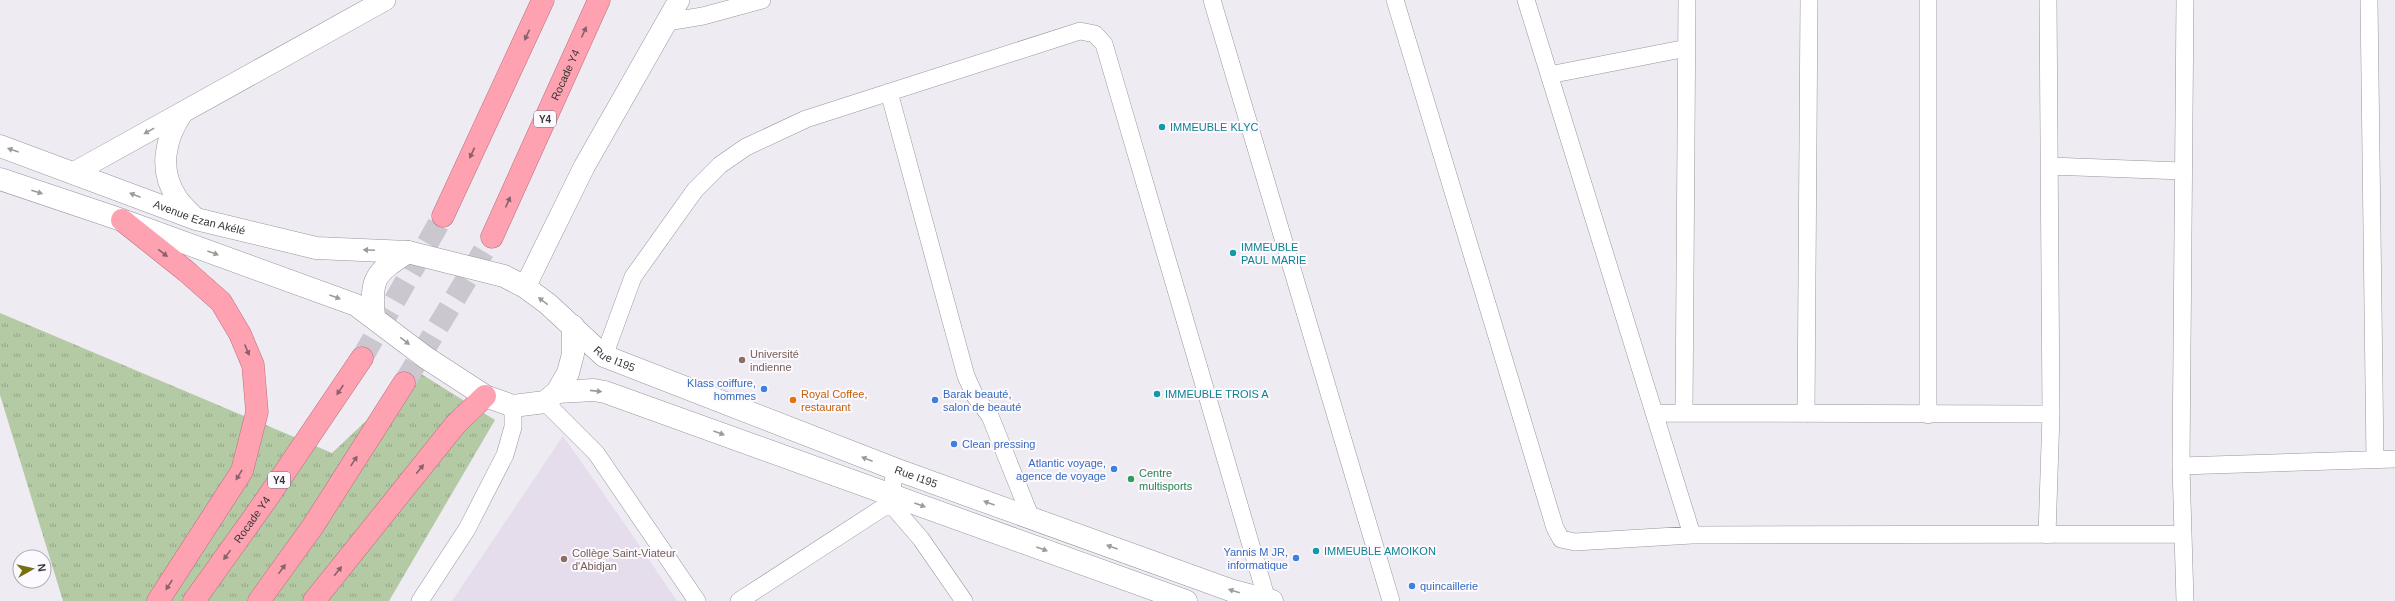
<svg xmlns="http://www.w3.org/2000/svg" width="2395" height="601" font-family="Arial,sans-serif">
<defs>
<pattern id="grass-tufts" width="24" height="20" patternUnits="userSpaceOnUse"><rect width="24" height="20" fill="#b4caa4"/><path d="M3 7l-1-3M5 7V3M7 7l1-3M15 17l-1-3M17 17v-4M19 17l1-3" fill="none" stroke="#93a587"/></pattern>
</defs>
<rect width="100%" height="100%" fill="#efebf3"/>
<path fill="#e5ddeb" d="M563 436 620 517 677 601H452Z"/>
<path fill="url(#grass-tufts)" d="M0 313 332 453 418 372 495 420 389 601H63L0 395Z"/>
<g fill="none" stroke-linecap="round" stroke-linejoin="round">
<path stroke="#cac7ce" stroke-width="22" stroke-dasharray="22 11" stroke-linecap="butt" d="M362 358 443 216
M404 383 492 237"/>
<g stroke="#98959c" stroke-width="18">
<path id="minor" d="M1212 0 1391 601
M1395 0 1555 528 1561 539 1575 542 1692 535 2183 534
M1526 0 1692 535
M1928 0V415
M2185 0 2181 466 2185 601
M2369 0 2375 460
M667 22 703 16 762 0
M1549 75 1687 48
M889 92 966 376 975 396 990 416 1031 518
M2050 166 2182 171
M604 356 633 277 695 190 720 165 746 147 806 119 1080 31 1095 34 1104 44 1267 600
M545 402 596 453 697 601
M1655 413 2051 414
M1684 413 1687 0
M1806 414 1809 0
M2181 466 2395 459
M895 469 890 503 921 539 964 601
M2047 535 2051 414 2048 0
M420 601 467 529 505 455 513 427V406
M739 601 890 503"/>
</g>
<g stroke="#98959c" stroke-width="22">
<path id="tertiary" d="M183 112C165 138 158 170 177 198 182 206 190 212 196 219
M75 172 385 0
M525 287 584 167 679 0"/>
</g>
<g stroke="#98959c" stroke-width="23">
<g id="secondary">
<path id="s1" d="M0 146 196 219 316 248 408 252 504 276 525 287 548 304 604 356 895 469 1233 591 1272 601"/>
<path d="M0 179 122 220 356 305 425 357 485 396 513 406 545 402 557 392 568 373 573 354V326"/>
<path d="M374 317C370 278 375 273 408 252"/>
<path d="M557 392 594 390 605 392 1186 601"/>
</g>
</g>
<g stroke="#b96e7c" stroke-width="23">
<g id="trunk">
<path d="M443 216 543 0"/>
<path d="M122 220 186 271 221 302 240 334 253 365 257 412 242 471 158 601"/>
<path id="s2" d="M492 237 599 0"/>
<path id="s3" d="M194 601 266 500 362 358"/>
<path d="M259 601 313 526 404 383"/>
<path d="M314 601 455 425 485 396"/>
</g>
</g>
<use href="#minor" stroke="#fff" stroke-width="17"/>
<use href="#tertiary" stroke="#fff" stroke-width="21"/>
<use href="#secondary" stroke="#fff" stroke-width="22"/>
<use href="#trunk" stroke="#fea2b2" stroke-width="22"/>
</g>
<defs><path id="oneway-solid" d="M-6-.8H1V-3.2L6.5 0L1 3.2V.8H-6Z"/></defs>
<g fill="#87626a">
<use href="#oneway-solid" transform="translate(584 32) rotate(-66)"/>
<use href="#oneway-solid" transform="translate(527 35) rotate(115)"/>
<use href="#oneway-solid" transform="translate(472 153) rotate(115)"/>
<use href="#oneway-solid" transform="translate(508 202) rotate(-66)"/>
<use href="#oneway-solid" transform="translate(163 253) rotate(38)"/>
<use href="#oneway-solid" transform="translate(247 350) rotate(67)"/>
<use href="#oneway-solid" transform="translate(340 390) rotate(124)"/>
<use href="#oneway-solid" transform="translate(354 461) rotate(-57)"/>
<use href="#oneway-solid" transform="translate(420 469) rotate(-51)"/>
<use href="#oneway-solid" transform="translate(239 475) rotate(121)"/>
<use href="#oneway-solid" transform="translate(227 555) rotate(126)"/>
<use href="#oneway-solid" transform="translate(282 569) rotate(-54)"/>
<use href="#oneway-solid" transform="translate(338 571) rotate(-51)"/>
<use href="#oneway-solid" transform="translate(169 585) rotate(123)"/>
</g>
<g fill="#9c9b9c">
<use href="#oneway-solid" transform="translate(149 131) rotate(151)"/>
<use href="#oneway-solid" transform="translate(13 150) rotate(-161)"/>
<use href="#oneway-solid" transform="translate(37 192) rotate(18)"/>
<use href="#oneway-solid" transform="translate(135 195) rotate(-159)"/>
<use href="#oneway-solid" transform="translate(369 250) rotate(-177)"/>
<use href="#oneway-solid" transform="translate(213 253) rotate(20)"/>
<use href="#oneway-solid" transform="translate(335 297) rotate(20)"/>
<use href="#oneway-solid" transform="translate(543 301) rotate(-143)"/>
<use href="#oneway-solid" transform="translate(405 341) rotate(38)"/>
<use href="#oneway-solid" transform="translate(596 391) rotate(6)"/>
<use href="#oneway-solid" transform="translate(719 433) rotate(20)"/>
<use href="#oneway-solid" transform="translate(867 459) rotate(-159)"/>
<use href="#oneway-solid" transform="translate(989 503) rotate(-160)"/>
<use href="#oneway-solid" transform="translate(920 505) rotate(20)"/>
<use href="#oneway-solid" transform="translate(1112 547) rotate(-160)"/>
<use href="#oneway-solid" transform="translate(1042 549) rotate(20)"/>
<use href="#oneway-solid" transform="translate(1234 591) rotate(-163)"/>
</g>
<g fill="#0f9aa8" stroke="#fcf9ff" stroke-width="1.5">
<circle cx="1162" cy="127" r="4"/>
<circle cx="1233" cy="253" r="4"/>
<circle cx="1157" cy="394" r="4"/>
<circle cx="1316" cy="551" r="4"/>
</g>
<g fill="#8d6e63" stroke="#fcf9ff" stroke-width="1.5">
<circle cx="742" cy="360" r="4"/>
<circle cx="564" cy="559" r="4"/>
</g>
<g fill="#3f7fe0" stroke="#fcf9ff" stroke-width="1.5">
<circle cx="764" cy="389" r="4"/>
<circle cx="935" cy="400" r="4"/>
<circle cx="954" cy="444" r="4"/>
<circle cx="1114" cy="469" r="4"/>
<circle cx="1296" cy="558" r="4"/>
<circle cx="1412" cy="586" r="4"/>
</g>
<circle fill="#e8710a" stroke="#fcf9ff" stroke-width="1.5" cx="793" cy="400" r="4"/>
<circle fill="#2e9e5b" stroke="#fcf9ff" stroke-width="1.5" cx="1131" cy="479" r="4"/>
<g text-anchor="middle" stroke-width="4" stroke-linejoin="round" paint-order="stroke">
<g fill="#fcf9ff" stroke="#737175" stroke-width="1">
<rect x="534" y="111" width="22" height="16" rx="3"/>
<rect x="268" y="472" width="22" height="16" rx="3"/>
</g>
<g font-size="10" font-weight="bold" fill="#38373a">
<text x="545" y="123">Y4</text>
<text x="279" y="484">Y4</text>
</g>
<g font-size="11" fill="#38373a" stroke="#fcf9ff">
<text dy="4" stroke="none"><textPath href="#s2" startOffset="178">Rocade Y4</textPath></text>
<text dy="4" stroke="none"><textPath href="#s1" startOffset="212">Avenue Ezan Akélé</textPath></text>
<text dy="4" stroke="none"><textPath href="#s1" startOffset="663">Rue I195</textPath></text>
<text dy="4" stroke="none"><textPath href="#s1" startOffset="987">Rue I195</textPath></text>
<text dy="4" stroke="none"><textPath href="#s3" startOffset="100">Rocade Y4</textPath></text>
</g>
<g font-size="11" fill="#0d838f" stroke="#fcf9ff" text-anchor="start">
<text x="1170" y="131">IMMEUBLE KLYC</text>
<text x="1241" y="251">IMMEUBLE<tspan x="1241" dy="13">PAUL MARIE</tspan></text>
<text x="1165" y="398">IMMEUBLE TROIS A</text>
<text x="1324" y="555">IMMEUBLE AMOIKON</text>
</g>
<g font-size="11" fill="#785e54" stroke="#fcf9ff" text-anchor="start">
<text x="750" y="358">Université<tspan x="750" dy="13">indienne</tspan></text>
<text x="572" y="557">Collège Saint-Viateur<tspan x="572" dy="13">d'Abidjan</tspan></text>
</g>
<g font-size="11" fill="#366cbe" stroke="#fcf9ff" text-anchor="end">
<text x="756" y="387">Klass coiffure,<tspan x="756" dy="13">hommes</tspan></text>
<text x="943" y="398" text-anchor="start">Barak beauté,<tspan x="943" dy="13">salon de beauté</tspan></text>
<text x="962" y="448" text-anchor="start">Clean pressing</text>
<text x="1106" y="467">Atlantic voyage,<tspan x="1106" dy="13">agence de voyage</tspan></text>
<text x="1288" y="556">Yannis M JR,<tspan x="1288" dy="13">informatique</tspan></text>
<text x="1420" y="590" text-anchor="start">quincaillerie</text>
</g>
<g font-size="11" fill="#c56008" stroke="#fcf9ff" text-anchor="start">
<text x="801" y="398">Royal Coffee,<tspan x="801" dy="13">restaurant</tspan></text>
</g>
<g font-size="11" fill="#27864d" stroke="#fcf9ff" text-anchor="start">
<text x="1139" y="477">Centre<tspan x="1139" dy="13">multisports</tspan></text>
</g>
</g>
<g transform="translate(32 569) rotate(82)"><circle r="19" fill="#fcf9ff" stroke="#aeabb0"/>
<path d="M0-3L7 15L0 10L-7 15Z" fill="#786f0d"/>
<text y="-6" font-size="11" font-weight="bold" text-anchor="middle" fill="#38373a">N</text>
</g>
</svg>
